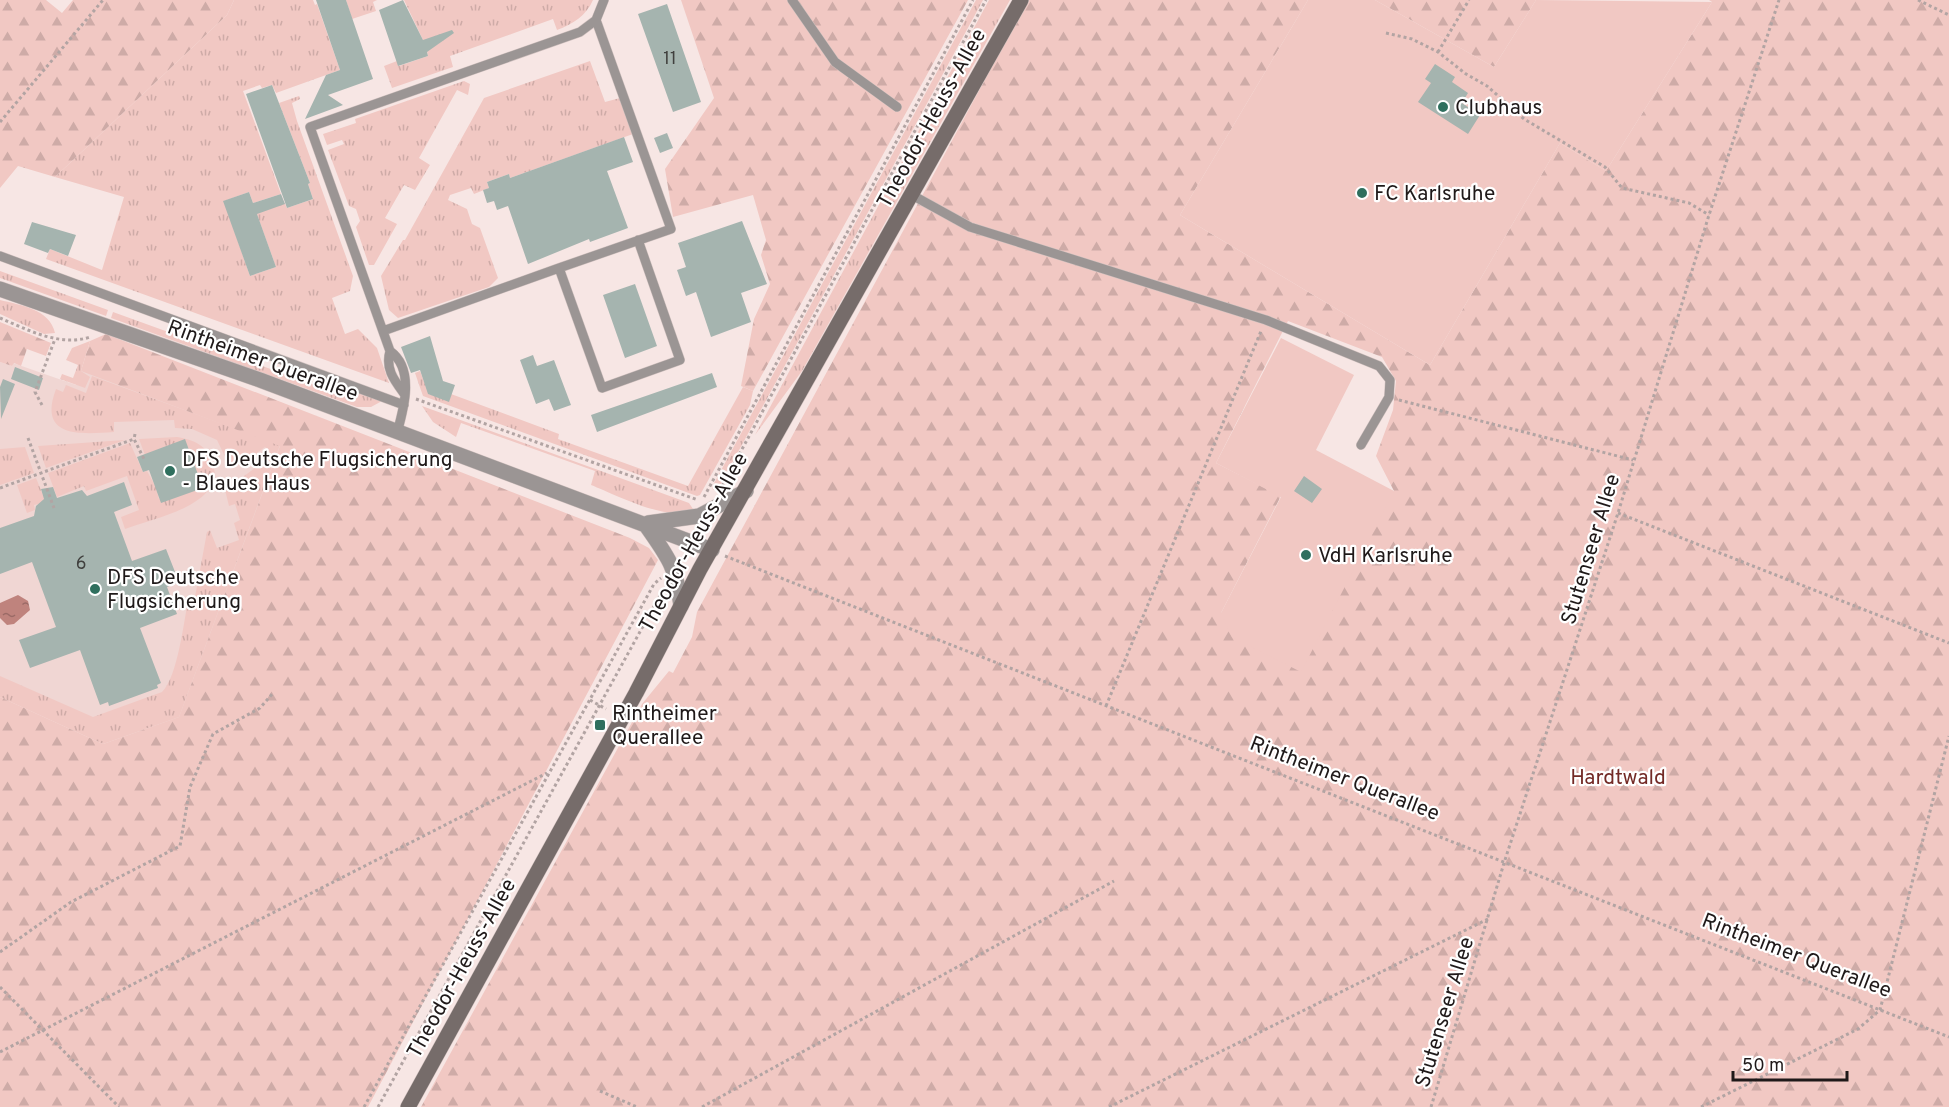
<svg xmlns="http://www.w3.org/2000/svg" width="1949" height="1107" font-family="Overpass,sans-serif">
<defs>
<pattern id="grass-tufts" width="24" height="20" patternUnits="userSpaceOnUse" patternTransform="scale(1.5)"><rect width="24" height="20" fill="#f1c8c3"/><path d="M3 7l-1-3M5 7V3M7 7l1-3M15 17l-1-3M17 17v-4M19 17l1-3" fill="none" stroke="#ceaba7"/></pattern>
<pattern id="forest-firs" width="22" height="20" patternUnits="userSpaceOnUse" patternTransform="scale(1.5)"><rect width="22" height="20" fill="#f1c8c3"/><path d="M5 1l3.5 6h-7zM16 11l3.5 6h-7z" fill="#ceaba7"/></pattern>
<pattern id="water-ripples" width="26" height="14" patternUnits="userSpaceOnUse" patternTransform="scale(1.5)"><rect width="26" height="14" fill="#bf837d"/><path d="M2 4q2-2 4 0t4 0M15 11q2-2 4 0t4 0" fill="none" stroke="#9b6a66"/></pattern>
</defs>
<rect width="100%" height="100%" fill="#f7e6e4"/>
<path fill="#f0d6d3" d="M0 362 12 366 13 363 76 385 83 366 287 442 186 715 103 744 0 697Z"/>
<path fill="url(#grass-tufts)" d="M234 0H313L315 5 317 4 340 70 276 93 272 85 262 88 260 85 243 91 281 194 253 203 249 192 224 201 250 276 276 267 255 209 273 208 272 204 283 200 287 208 313 199 308 184 310 183 279 103 299 96 300 99 292 103 297 121 353 276 350 291 332 298 345 334 358 329 377 348 389 383 46 259 50 249 102 270 124 197 55 177 227 15Z
M346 0H377L373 2 376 11 352 19Z
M404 0H593C586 16 573 24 557 30L553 19 450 56 453 67 392 88 384 66 397 61 399 66 428 56 427 51 439 43 423 40Z
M976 0H983L718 489 713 490 712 487Z
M989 0H1010L802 371 755 435Z
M590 61 605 102 620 98 633 134 510 178 509 174 487 182 489 188 474 194 471 188 450 195 448 200 467 209 472 224 480 228 498 278 489 287 398 318 389 310 381 276 403 240H405L484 98Z
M464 81 470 84 468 95 457 90 419 158 430 165 415 190 404 185 385 218 397 224 374 265H369L356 227 360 221 356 209 349 206 328 150 344 144 342 140 327 145 323 134 356 123 355 119Z
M0 271 108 310 106 316 0 278Z
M0 300C20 305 50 309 55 333L44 334 0 314Z
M113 312 348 397 357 392 382 401 371 407H357L111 318Z
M90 341 81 371 90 377 85 388 60 379 62 374 73 378 78 365 66 360 72 348Z
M420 371 429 394 449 401 451 394 559 434 558 439 688 486 743 387 753 391 750 405 700 495 697 496 423 396 415 373Z
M92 376 280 445 179 717 103 744 0 697V676L93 717 162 692C178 677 184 619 189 596L195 597 207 532 210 530 217 548 239 540 234 523 240 520 235 504 229 506 225 490 270 457V452L265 447 240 465 228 463 217 440 192 429 175 428 174 420 114 422V432C82 434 37 439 56 389L63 392 66 385 86 393Z
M422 406 689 503 693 509C671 524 614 494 591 485L595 471 461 423 456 437 433 422Z
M177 437C194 440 207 445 213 463 226 505 154 518 125 529L121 517 139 510 127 476 86 491 84 486 57 497 48 473 130 443 143 472 147 471 156 487 159 499 197 485 146 458 139 439Z
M125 440 46 468 38 446Z
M25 447 34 473 0 485V449Z
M36 478 47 505 40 508 38 504 34 505 35 510 27 513 17 485Z"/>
<path fill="url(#forest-firs)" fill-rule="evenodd" d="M0 0H46L62 13 73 0H234L227 15 55 177 18 166 0 188Z
M681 0H968L753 391 741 386 754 319 770 284 761 255 766 240 753 195 673 217 665 169 714 98Z
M1028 0H1308L1180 215 1430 365 1560 143 1606 171 1712 2 1709 0H1949V1107H421L642 704 669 671 673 673 692 637 697 612ZM1288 321 1382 357 1396 381 1393 410 1376 456 1394 491 1221 613 1281 496 1216 463Z
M1375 0H1536L1494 67Z
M0 322 51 343 46 356 27 349 21 366 14 363 12 366 0 362Z
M106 334 630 538 649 548 658 560 368 1107H0V697L103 744 179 717 280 446 81 371 90 341Z"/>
<path fill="#f1c8c3" d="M1308 0H1375L1494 67 1536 0 1712 2 1606 171 1560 143 1430 365 1180 215Z
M1281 338 1354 375 1316 450 1394 491 1301 672 1232 637 1221 613 1281 497 1216 463Z"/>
<path fill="url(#water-ripples)" d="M18 595 28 601 30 610 14 624 7 625 0 618V603Z"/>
<path fill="#a5b4af" d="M316 0H346L373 79 328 95 343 105 305 119 326 75 340 70Z
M403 0 423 40 452 30 454 33 427 52 428 56 398 66 379 10Z
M667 4 701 102 673 112 638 14Z
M1435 64 1455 77 1452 82 1468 93 1462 103 1480 115 1468 134 1418 102 1431 83 1425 79Z
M272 85 310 183 308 184 313 199 287 208 246 94Z
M667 133 673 148 660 153 654 138Z
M624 137 633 162 607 171 628 228 590 242 589 239 528 264 508 206 497 210 494 201 487 203 483 190 489 188 487 182 509 174 510 178Z
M249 192 253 203 281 194 285 204 257 214 276 267 250 276 223 201Z
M742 221 767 284 741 293 751 322 711 337 696 292 686 296 677 270 686 267 678 243Z
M32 222 76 235 68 256 50 249 48 253 24 244Z
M635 284 657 346 625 358 603 295Z
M430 336 443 381 455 385 449 402 428 394 420 370 411 373 401 347Z
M533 355 537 366 554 360 571 405 554 411 549 399 536 404 520 360Z
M15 367 43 378 39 390 11 379Z
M712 373 717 387 597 432 591 415Z
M3 379 15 384 1 419 0 387Z
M185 439 203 488 161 503 149 470 143 472 137 457Z
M1304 476 1322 489 1312 503 1294 491Z
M124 482 132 505 114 512 132 561 166 549 179 582 167 587 177 614 140 628 161 683 157 685 158 688 109 706 108 702 100 705 80 650 30 668 19 640 56 627 32 562 0 574V528L34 516 36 506 44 499 41 489 53 487 57 498 82 490 87 496Z"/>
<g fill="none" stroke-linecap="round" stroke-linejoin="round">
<g stroke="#d0c1bf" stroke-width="10">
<path id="service" d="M792 0 835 62 897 107
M596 20 671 229 559 268 602 388 680 360 638 240
M912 195 970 227 1266 320 1379 366 1390 380 1389 397 1361 445
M0 256 404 405
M383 331 559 268
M390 351C385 369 394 380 405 395
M397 433C404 408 415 369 390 351L310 127 580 32 596 20 604 0"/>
</g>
<g stroke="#d0c1bf" stroke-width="16">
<path id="tertiary" d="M0 289 260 380 712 550
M648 523 699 516 746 491
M645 524C667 556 676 565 681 606"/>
</g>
<g stroke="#d0c1bf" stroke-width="16">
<path id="secondary" d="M408 1107 636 693 700 569 1021 0"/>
</g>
<path stroke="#b2a4a3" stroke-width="3" stroke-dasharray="3 3" stroke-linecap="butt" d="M1918 0 1949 15
M1386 33 1412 39 1438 52 1466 74 1487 86 1524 119 1605 167 1622 188 1689 203 1709 215
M1438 52 1469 0
M0 122 103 0
M0 318C28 330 60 347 90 337
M416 399 698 500
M1399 400 1633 460
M42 405 35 392 55 339
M135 434 134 439 144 459
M28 438 54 508
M722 486 986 0
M0 488 134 439
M704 497 973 0
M1618 513 1949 643
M725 556 1949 1037
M590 700 606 709
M1106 706 1261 331
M0 952 71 902 180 846 190 787 213 734 260 708 273 693
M0 987 119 1107
M0 1052 547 773
M600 1091 637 1107
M364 1107 654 584 661 578
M378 1107 663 590
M702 1107 1114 881
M1109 1107 1488 919
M1431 1107 1504 863 1618 513 1709 215 1779 0
M1701 1107 1858 1029 1880 1010 1949 736"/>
<use href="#service" stroke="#9b9594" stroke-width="9"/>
<use href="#tertiary" stroke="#9b9594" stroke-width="15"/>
<use href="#secondary" stroke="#766c6a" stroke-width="15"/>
</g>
<g fill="#2f6f5e" stroke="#fff" stroke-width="2">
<circle cx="1443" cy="107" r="6"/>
<circle cx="1362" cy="193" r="6"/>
<circle cx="170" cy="471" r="6"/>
<circle cx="1306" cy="555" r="6"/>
<circle cx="95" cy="589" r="6"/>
<rect x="594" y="719" width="12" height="12" rx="3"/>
</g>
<g text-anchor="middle" stroke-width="4.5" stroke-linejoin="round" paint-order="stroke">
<g font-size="18" fill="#40403e">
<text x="670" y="64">11</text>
<text x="81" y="569">6</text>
</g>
<g font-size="21" fill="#1f1919" stroke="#fff" text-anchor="start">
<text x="1455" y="114">Clubhaus</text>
<text x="1374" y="200">FC Karlsruhe</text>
<text x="182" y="466">DFS Deutsche Flugsicherung<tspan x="182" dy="24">- Blaues Haus</tspan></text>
<text x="1318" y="562">VdH Karlsruhe</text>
<text x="107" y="584">DFS Deutsche<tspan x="107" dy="24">Flugsicherung</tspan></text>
<text x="612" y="720">Rintheimer<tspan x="612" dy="24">Querallee</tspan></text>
</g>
<g font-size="21" fill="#1f1919" stroke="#fff">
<text transform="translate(931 118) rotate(-61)" y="7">Theodor-Heuss-Allee</text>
<text transform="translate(263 360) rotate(20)" y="7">Rintheimer Querallee</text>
<text transform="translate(693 542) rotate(-61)" y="7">Theodor-Heuss-Allee</text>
<text transform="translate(1590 549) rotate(-73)" y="7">Stutenseer Allee</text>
<text transform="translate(1345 778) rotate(21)" y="7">Rintheimer Querallee</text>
<text transform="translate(1797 955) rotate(21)" y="7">Rintheimer Querallee</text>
<text transform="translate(461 968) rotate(-61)" y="7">Theodor-Heuss-Allee</text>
<text transform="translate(1444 1012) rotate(-73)" y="7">Stutenseer Allee</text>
</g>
<g font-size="21" fill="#732a26" stroke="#fff">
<text x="1618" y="784">Hardtwald</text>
</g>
</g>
<path d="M1733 1071v9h114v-9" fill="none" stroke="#1f1919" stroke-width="3"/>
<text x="1742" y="1071" font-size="18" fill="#1f1919" stroke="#ffffff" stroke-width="4.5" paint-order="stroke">50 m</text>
</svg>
